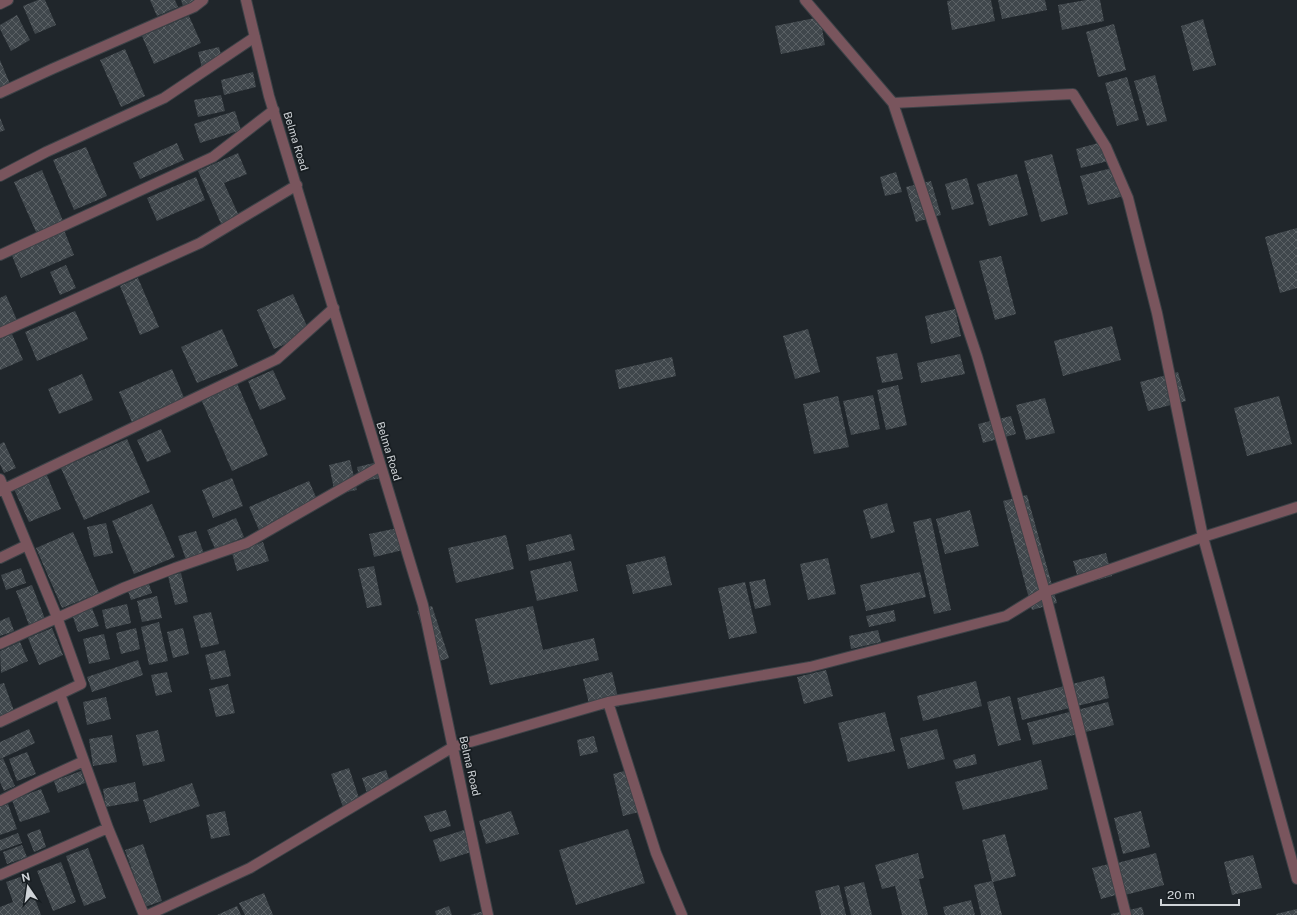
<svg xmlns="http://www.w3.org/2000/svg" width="1297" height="915" font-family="'Public Sans',sans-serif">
<defs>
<pattern id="building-cross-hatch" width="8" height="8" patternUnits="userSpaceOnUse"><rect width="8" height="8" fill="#40474c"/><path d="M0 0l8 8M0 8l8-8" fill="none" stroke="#5b6165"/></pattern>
</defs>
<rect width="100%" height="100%" fill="#20262b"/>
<path fill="url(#building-cross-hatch)" d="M38 0H45L56 25 35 34 23 6Z
M150 0H175L178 7 157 16Z
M181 0H199L183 6Z
M953 0H991L995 21 952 30 947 1Z
M998 0H1045L1047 10 1002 19Z
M1086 0H1100L1104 21 1062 30 1058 5Z
M17 15 30 40 11 51 0 29V25Z
M189 16 201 43 154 64 142 36Z
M820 17 825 45 781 54 775 26Z
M1203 19 1216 65 1193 71 1181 26Z
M1114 24 1126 70 1098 77 1086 32Z
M219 47 223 63 202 68 198 52Z
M125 49 145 96 121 107 100 60Z
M0 60 10 84 0 88Z
M253 72 256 87 224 95 221 80Z
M1155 75 1167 121 1147 126 1134 81Z
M1127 77 1139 120 1117 126 1105 83Z
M221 95 225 111 198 117 194 100Z
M235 111 241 130 200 143 194 124Z
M0 118 5 130 0 132Z
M1106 141 1112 160 1081 168 1076 149Z
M177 143 184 160 140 179 133 163Z
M86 147 107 196 74 210 53 160Z
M238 153 247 174 224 183 240 218 222 226 198 171Z
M1052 154 1068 214 1041 222 1024 161Z
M1116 167 1124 196 1088 205 1080 176Z
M42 170 63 221 36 232 14 182Z
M896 172 902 192 885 196 880 177Z
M1017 174 1028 215 989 226 977 184Z
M196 177 205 200 157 221 147 198Z
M967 178 974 204 952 210 945 184Z
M931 181 941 215 916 222 906 187Z
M1297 228V288L1280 293 1265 237Z
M64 230 74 255 21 278 11 253Z
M1001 256 1016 314 995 320 979 261Z
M66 265 76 288 60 295 50 272Z
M138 278 159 327 140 335 120 286Z
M293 294 310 333 274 349 257 310Z
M6 295 17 320 0 327V298Z
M955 309 961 336 931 344 925 316Z
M75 311 88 339 37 361 25 332Z
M1112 326 1121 360 1063 376 1054 341Z
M222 329 238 366 197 383 181 347Z
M808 329 820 372 795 379 783 336Z
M12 334 23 360 0 370V339Z
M897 353 903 379 882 383 876 357Z
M960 354 965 374 921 383 917 363Z
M672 357 676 376 619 389 615 370Z
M172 369 185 400 132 422 119 392Z
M273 370 286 399 260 410 248 381Z
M1178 372 1186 401 1148 411 1140 382Z
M82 374 93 400 59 414 48 389Z
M237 383 268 455 232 471 201 399Z
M898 385 907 425 886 430 877 390Z
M873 395 880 429 851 435 843 401Z
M838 396 849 447 814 454 803 404Z
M1279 396 1292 444 1247 456 1234 408Z
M1045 398 1055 433 1026 440 1016 405Z
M1011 416 1016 434 983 443 978 424Z
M161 429 171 452 147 462 137 440Z
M127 439 150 492 84 520 61 468Z
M4 442 16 468 4 473 0 464V444Z
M350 460 357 490 335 494 329 465Z
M378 462 381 478 360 482 357 467Z
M46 473 61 509 29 522 13 487Z
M232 478 243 506 213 518 202 490Z
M309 481 319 504 259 530 249 507Z
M1027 495 1057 603 1032 610 1003 501Z
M887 503 895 532 871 539 863 510Z
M152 504 175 557 134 574 112 521Z
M970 510 979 546 945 554 936 519Z
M236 518 244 537 215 549 207 530Z
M931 518 951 610 934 614 913 522Z
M106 523 113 553 94 557 87 527Z
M398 528 403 550 374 557 369 534Z
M196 531 204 554 186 560 178 536Z
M73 532 99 593 62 608 36 548Z
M571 534 575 550 529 561 526 545Z
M506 535 514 569 456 583 448 548Z
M263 542 269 561 237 571 232 553Z
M1106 553 1112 576 1080 585 1073 561Z
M665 556 672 585 633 594 626 565Z
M828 558 836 594 808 600 800 564Z
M571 561 578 591 537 601 530 571Z
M374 566 382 605 367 608 358 569Z
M21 568 26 583 6 590 1 575Z
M920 572 926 597 866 611 860 585Z
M181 573 188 602 175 605 168 576Z
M765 579 771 605 755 609 749 582Z
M148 581 152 593 131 600 127 588Z
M745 582 757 633 729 639 718 588Z
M32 585 45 619 29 625 16 591Z
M157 596 162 618 142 622 137 601Z
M127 604 131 623 106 629 102 610Z
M432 606 449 658 434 663 417 611Z
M533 606 543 650 594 638 599 660 490 685 475 619Z
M92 608 99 626 78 632 72 614Z
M894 610 896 621 869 627 866 616Z
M211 612 219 644 201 648 193 616Z
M9 617 14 631 0 636V621Z
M159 622 168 661 149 665 141 627Z
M52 628 63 655 39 665 28 638Z
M136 628 140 649 121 654 116 633Z
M183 628 189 654 173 658 167 632Z
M878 630 881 642 851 649 849 636Z
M104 634 110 659 89 664 83 639Z
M20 642 28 661 1 673 0 651Z
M225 650 231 676 211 680 205 655Z
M138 660 143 675 92 692 87 677Z
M826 670 833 696 804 704 797 677Z
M167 672 172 692 156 696 151 675Z
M612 672 620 706 591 712 583 679Z
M1104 676 1109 698 1022 720 1017 698Z
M976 681 982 706 923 721 917 696Z
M4 683 14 711 0 716V684Z
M228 684 235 713 216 717 209 689Z
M1010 696 1021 740 998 746 987 702Z
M106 697 111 719 87 725 83 702Z
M1108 702 1114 725 1033 745 1027 723Z
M885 712 895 751 848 762 838 723Z
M29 729 35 743 0 759V742Z
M937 729 945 759 908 769 900 738Z
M158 730 165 761 143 766 136 735Z
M112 735 117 762 93 766 89 739Z
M594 736 598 752 580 756 577 740Z
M27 752 36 774 17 781 9 759Z
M975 754 977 764 956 769 953 760Z
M3 758 15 786 4 791 0 782V760Z
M1041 760 1048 789 963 810 955 782Z
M349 768 360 801 343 807 331 774Z
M386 770 392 788 368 796 362 778Z
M628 770 635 796 643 794 647 810 623 816 613 774Z
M81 771 85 783 58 793 54 781Z
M135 782 139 801 106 807 103 789Z
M192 783 200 806 150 823 143 800Z
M41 789 50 812 20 822 12 800Z
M8 804 17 829 0 835V807Z
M446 810 451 826 430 832 424 816Z
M225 811 230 835 211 839 206 815Z
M511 811 519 834 486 844 479 821Z
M1141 811 1150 847 1123 854 1114 818Z
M40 829 46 847 34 852 27 834Z
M628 829 645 883 576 905 559 850Z
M464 830 471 852 440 862 433 840Z
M18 833 22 843 0 851V840Z
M1005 834 1016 876 993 882 1002 915H981L974 885 992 881 982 840Z
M143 844 162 901 145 907 125 850Z
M22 845 27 857 7 864 3 852Z
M88 848 106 898 84 906 66 856Z
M918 853 924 878 919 879 928 915H902L895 886 882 889 875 865Z
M1156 853 1164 885 1121 896 1113 864Z
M1253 855 1262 888 1232 895 1224 862Z
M61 862 76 902 53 911 37 871Z
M1109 864 1116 895 1101 899 1092 868Z
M26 875 41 915H0V907L13 902 6 882Z
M864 882 872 915H851L844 887Z
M839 885 846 915H821L815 891Z
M264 893 273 915H245L239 903Z
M971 900 975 915H945L943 907Z
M237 906 241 915H217Z
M449 906 452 915H436L435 911Z
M1142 907 1144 915H1111V914Z
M1297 909V915H1276V914Z
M487 910 488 915H470Z"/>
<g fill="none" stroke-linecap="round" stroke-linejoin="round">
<g stroke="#3c4247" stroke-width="12">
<path id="minor" d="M246 0 269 96 423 605 488 915
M805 0 893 103 977 356 1045 592 1126 915
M0 4 8 0
M0 93 52 69 194 7 203 0
M893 103 1073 94 1106 147 1128 198 1157 313 1203 537 1297 879
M0 176 46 152 164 98 255 37
M0 255 213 157 274 110
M0 333 200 243 297 185
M0 479 57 617 81 684 60 694 108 828 144 915
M0 491 277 359 334 308
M0 558 27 545
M0 644 123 588 175 568 247 543 381 466
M608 702 656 853 682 915
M0 722 60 694
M0 801 38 782 84 761
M0 875 108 828
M148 915 250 868 453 747 608 702 810 667 1006 616 1045 592 1203 537 1297 507"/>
</g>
<use href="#minor" stroke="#79555d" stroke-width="10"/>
</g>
<g text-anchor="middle" stroke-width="3.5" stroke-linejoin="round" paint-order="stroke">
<g font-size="11" fill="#d0d4d8" stroke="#171d21">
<text transform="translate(296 141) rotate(73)" y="4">Belma Road</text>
<text transform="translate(389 451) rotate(73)" y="4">Belma Road</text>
<text transform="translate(470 766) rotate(77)" y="4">Belma Road</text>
</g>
</g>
<g transform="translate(28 887) rotate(347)" stroke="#171d21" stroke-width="3" paint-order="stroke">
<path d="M0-3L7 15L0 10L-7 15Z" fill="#d0d4d8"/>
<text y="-6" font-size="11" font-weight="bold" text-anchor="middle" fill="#d0d4d8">N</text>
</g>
<path d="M1161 899v6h78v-6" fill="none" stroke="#d0d4d8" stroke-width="2"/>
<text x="1167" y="899" font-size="12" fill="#d0d4d8" stroke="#171d21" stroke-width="3" paint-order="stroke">20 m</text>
</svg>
